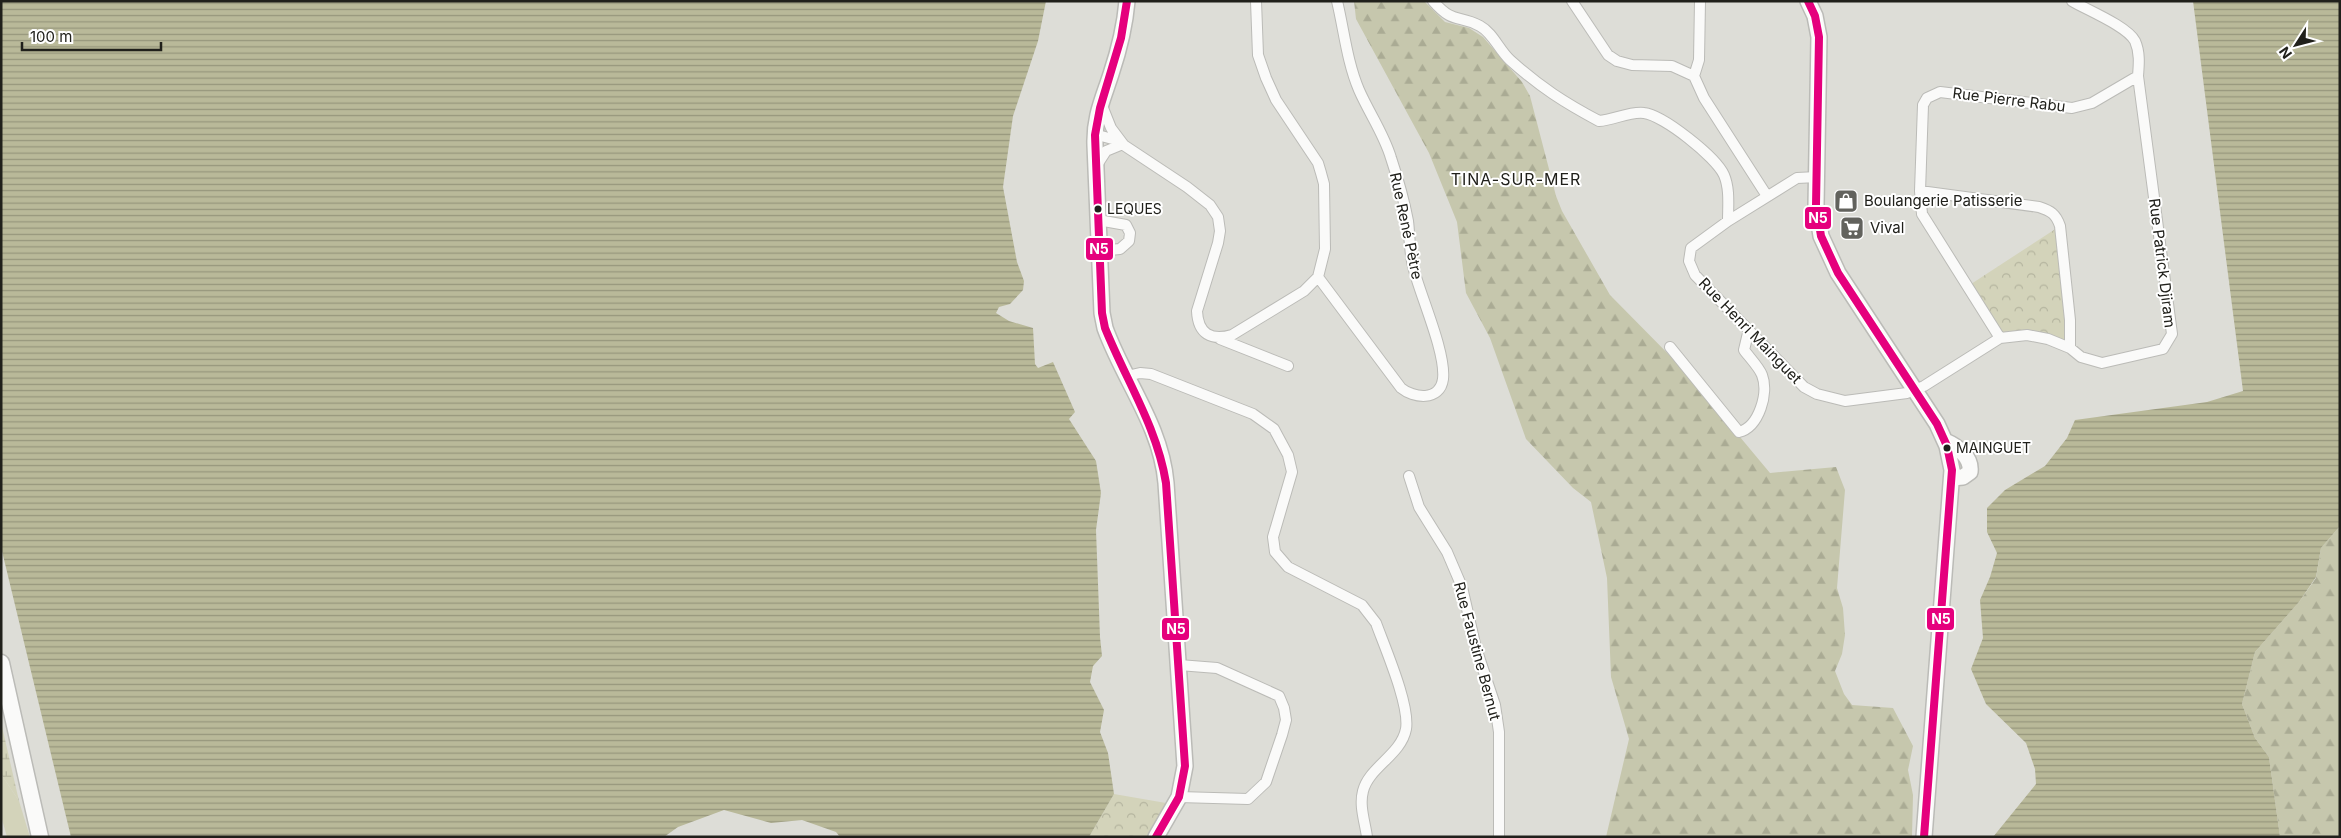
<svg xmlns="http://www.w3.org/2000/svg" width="2341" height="838" font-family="Inter,sans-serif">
<defs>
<pattern id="forest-firs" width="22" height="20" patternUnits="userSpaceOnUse" patternTransform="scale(1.25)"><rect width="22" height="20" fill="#c6c7ad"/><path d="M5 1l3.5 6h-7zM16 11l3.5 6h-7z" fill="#aaab94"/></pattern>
<pattern id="wetland-marsh" width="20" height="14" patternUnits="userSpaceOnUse" patternTransform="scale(1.25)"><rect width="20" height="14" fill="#d3d3ba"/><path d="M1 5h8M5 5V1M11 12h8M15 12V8" fill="none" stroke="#b5b59f"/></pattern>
<pattern id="park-crowns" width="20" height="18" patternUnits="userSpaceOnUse" patternTransform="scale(1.25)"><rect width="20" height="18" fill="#d3d3ba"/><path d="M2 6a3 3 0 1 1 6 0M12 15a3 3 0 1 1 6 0" fill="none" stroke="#b5b59f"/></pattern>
<pattern id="water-rules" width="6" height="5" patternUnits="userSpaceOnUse" patternTransform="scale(1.25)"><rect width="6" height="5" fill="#b9b999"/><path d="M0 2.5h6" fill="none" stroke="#96967c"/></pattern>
</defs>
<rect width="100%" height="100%" fill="#ddddd7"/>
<path fill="#d3d3ba" d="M1 774 19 801 30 837H7L1 816Z"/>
<path fill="url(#forest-firs)" d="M1354 1H1424L1445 22 1469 28 1483 37 1522 82 1530 96 1556 196 1562 211 1610 295 1685 371 1770 473 1836 467 1845 490 1837 588 1843 608 1845 635 1842 654 1835 671 1844 694 1852 705 1893 708 1913 746 1908 770 1913 795 1912 837H1606L1629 739 1611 677 1607 578 1591 502 1573 488 1526 439 1490 338 1466 293 1457 222 1429 153 1356 19Z
M2340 526V837H2280L2269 757 2255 738 2242 704 2255 652 2299 602 2316 578 2321 548Z"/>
<path fill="url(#wetland-marsh)" d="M1 722 19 801 1 774Z"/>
<path fill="url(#park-crowns)" d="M2060 226 2070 348 2048 339 2000 338 1968 286Z
M1114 794 1166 803 1174 808 1157 837H1089Z"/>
<path fill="url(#water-rules)" d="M1 1H1046L1038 41 1013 116 1003 187 1017 262 1024 281 1023 290 1010 304 999 307 996 313 1009 321 1033 328 1035 364 1038 368 1053 362 1075 412 1069 419 1096 461 1101 493 1096 530 1100 637 1102 656 1093 666 1090 682 1104 710 1100 732 1108 753 1114 794 1089 837H840L836 832 802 820 771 823 724 810 678 827 664 837H71L1 547Z
M2193 1H2340V526L2321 548 2316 577 2299 602 2255 652 2242 704 2255 738 2269 757 2280 837H1993L2036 784 2035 769 2026 743 1986 704 1971 669 1983 638 1980 600 1990 577 1997 553 1987 532V508L2005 490 2045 466 2067 438 2075 420 2207 402 2243 391Z"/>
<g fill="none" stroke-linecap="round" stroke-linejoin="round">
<g stroke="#bbbbb7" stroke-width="12">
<path id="minor" d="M1433 1C1454 25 1458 14 1480 26 1493 33 1499 50 1510 60 1540 87 1565 103 1599 121 1614 120 1630 111 1644 113 1663 115 1716 157 1724 175 1730 189 1728 206 1728 221
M1572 1 1608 55 1617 61 1632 65 1672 66 1694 76 1704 98 1767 196
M1694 76 1699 60 1700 1
M1094 134 1116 140 1187 187 1210 205 1218 217 1220 231 1218 243 1197 311C1198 334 1211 341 1232 335L1304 291 1318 277 1325 249 1324 184 1321 173 1318 163 1276 100 1266 78 1258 55 1256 1
M1097 165 1106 151 1123 144 1111 128 1101 103
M1817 177 1797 178 1728 221 1691 248 1689 261 1695 275 1804 387 1817 394 1845 401 1907 393 1924 386 2000 338 2027 335 2048 339 2070 348 2081 357 2102 363 2163 349 2172 334 2138 76C2139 64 2140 52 2135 41 2127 26 2087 10 2072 1
M1920 191 2039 207C2051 211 2056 214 2060 226L2070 320V348
M1098 220 1126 225 1130 233 1129 241 1120 249 1099 251
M1318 277 1401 388C1413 398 1440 402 1443 379 1446 353 1421 297 1414 270 1409 253 1410 237 1408 221 1404 200 1398 179 1391 158 1384 134 1369 113 1359 90 1347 62 1344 30 1337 1
M2000 338 1922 214 1920 191 1923 105 1927 98 1940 92 2072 108 2092 103 2138 76
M1220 339 1288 366
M1670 347 1739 432C1759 427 1769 393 1762 375 1759 367 1749 357 1744 350L1749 329
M1127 376 1140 373 1151 374 1253 414 1274 429 1288 455 1292 472 1273 537 1275 552 1288 567 1362 605 1376 623C1385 648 1410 705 1406 729 1401 755 1369 767 1363 791 1359 806 1365 822 1367 837
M1409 476 1419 507 1447 552 1462 587 1476 648 1495 705 1499 732V837
M1179 665 1217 668 1279 696 1284 708 1286 720 1282 735 1266 782 1248 799 1179 797"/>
</g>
<g stroke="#bbbbb7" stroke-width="18">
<path id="secondary" d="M1127 1C1125 25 1119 50 1111 74 1103 99 1094 117 1095 145L1102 313 1105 328C1124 381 1161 425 1166 483L1185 766 1179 797 1156 837
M1808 1 1815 16 1819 37 1816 205 1821 236 1838 273 1937 424 1947 446 1952 470 1924 837
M1945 441C1957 446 1972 457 1970 472L1963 477 1952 478"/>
</g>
<g stroke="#bbbbb7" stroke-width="19">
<path id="primary" d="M1 663 40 837"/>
</g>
<use href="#minor" stroke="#fafaf9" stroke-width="10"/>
<use href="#secondary" stroke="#fafaf9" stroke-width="15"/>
<use href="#primary" stroke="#fafaf9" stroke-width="16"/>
<g stroke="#fff" stroke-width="11">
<path id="bus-1" d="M1127 1 1121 38 1100 108 1095 135 1102 313 1105 328C1126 380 1157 427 1166 483L1185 766 1179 797 1156 837
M1808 1 1815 16 1819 37 1816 205 1821 236 1838 273 1937 424 1947 446 1952 470 1924 837"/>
</g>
<use href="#bus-1" stroke="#e5007d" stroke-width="8"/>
</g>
<defs>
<g id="shop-square" transform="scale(1.25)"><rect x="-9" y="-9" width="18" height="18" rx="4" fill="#62625d" stroke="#fff"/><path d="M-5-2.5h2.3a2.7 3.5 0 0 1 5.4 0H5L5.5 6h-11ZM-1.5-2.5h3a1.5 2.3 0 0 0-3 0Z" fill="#fff"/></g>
<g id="supermarket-square" transform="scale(1.25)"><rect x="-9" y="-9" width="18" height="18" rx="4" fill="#62625d" stroke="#fff"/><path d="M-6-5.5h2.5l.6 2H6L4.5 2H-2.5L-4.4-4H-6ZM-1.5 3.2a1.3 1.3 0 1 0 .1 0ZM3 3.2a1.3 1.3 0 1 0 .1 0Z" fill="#fff"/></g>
</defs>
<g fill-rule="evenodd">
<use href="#shop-square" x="1846" y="201"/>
<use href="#supermarket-square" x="1852" y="228"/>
</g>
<g fill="#20201b" stroke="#fff" stroke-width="2">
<circle cx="1098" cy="209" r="4.5"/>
<circle cx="1947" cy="448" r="4.5"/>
</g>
<g text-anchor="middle" stroke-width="4" stroke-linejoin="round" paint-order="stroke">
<g font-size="14" fill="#20201b" stroke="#fff" text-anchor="start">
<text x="1107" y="214">LEQUES</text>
<text x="1956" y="453">MAINGUET</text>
</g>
<g font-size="15" fill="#20201b" stroke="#fff">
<text transform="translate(2009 100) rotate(7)" y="5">Rue Pierre Rabu</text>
<text transform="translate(1406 226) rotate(78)" y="5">Rue René Pètre</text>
<text transform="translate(2162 263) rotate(83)" y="5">Rue Patrick Djiram</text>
<text transform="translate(1750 331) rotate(46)" y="5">Rue Henri Mainguet</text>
<text transform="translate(1477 651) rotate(75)" y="5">Rue Faustine Bernut</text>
</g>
<g font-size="15" fill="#20201b" stroke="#fff" text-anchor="start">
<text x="1864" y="206">Boulangerie Patisserie</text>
<text x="1870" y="233">Vival</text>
</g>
<g font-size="16" letter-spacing="1" fill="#20201b" stroke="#fff">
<text x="1516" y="185">TINA-SUR-MER</text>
</g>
</g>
<g stroke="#fff" stroke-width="2">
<rect x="1804" y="206" width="28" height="24" rx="5" fill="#e5007d"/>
<rect x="1085" y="237" width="29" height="24" rx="5" fill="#e5007d"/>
<rect x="1926" y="607" width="29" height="24" rx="5" fill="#e5007d"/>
<rect x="1161" y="617" width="29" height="24" rx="5" fill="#e5007d"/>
</g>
<g font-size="14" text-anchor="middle" font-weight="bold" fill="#fff">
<text x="1818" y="223">N5</text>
<text x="1099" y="254">N5</text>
<text x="1941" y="624">N5</text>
<text x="1176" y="634">N5</text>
</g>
<rect width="2341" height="838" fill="none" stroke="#20201b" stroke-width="5"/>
<g transform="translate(2296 45) rotate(234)" stroke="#ffffff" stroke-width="4" paint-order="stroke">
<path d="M0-4L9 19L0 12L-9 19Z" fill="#20201b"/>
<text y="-8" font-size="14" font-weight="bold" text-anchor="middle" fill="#20201b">N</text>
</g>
<path d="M22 42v8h139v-8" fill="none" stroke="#20201b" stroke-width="2.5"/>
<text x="30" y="42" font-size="15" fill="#20201b" stroke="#ffffff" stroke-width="4" paint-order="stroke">100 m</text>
</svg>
